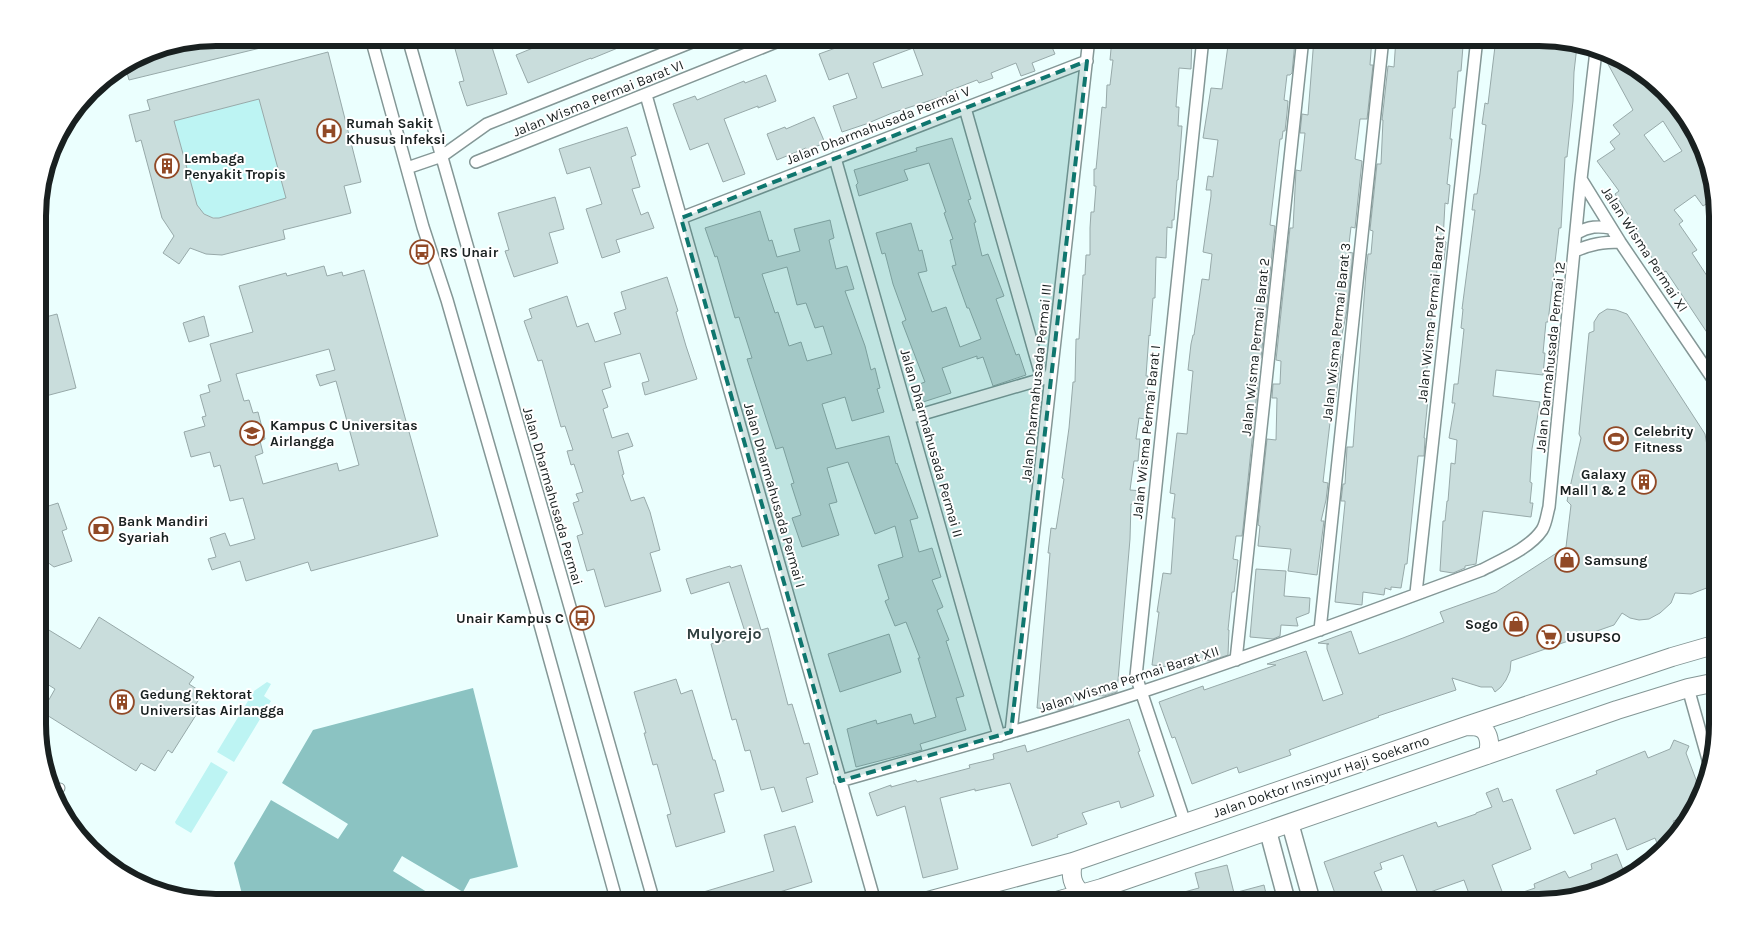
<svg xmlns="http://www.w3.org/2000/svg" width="1755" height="940" font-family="Karla,sans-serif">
<rect width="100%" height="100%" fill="#ebfffe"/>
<path fill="#bdf4f3" d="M259 99 286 198 219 218C209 218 201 213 197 205L174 121Z
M267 682 271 684 264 696 271 701 234 762 217 752 254 691Z
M211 762 228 772 191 833 176 824 175 822Z"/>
<path fill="#8bc3c2" d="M473 688 518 867 470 879 463 892 402 856 393 871 443 902H244L234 863 271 800 338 839 348 824 282 783 313 730Z"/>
<path fill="#c9dddc" stroke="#97a9a9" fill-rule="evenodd" d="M216 38H284L285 42 129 80 125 65 148 51Z
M452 38H489L507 94 467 106 459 82 464 81Z
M557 38H642L591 59V58L528 83 516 55Z
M855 38H1048L1055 54 1032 63 1035 71 1021 76 1016 63 991 73 993 78 979 83 977 80 946 92 947 95 892 113 866 124 842 132 833 106 857 98 848 73 829 80 819 54 841 46 840 43ZM913 48 923 75 882 88 873 63Z
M1112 38H1192L1191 69 1179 68 1176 107H1179L1178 126H1182L1178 180H1177L1174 220H1172V228L1167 227 1166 258 1156 257 1155 298H1153L1150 336 1149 335 1146 376H1148L1145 419 1139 418 1136 439H1140L1138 461H1134L1130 490 1144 491 1143 505 1131 504 1130 539 1117 692 1104 696 1074 694 1073 706 1060 710 1037 708 1050 553H1048L1051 528 1056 529 1064 479 1062 478 1069 428 1073 382H1075L1076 339H1079L1083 275H1085L1086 255H1090V228L1091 212H1094L1096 186H1094V169H1096L1102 107 1106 108 1107 85H1110L1113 60H1110Z
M1229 38H1291V41H1295L1292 73 1290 75H1287L1284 100 1288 101 1287 113 1285 131H1283L1282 139H1280L1270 225 1275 226 1261 358H1257L1256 379H1258V382L1243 528 1242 536H1236L1233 559 1238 560 1234 592H1232L1228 630H1229L1228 655 1210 661 1194 660V666L1187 669 1152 665 1159 612H1157L1163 573 1171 574 1175 518H1172L1175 494 1170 493 1177 433 1187 434 1193 371 1188 370 1191 344 1193 335H1194L1202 279 1209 280 1212 254 1203 252 1211 196V190H1206L1208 176 1213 177 1218 140 1203 138 1211 88 1222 89Z
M1314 38H1372L1370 65H1373L1367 119H1360L1355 159 1362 161 1355 228 1351 227 1348 252 1353 253 1347 310 1338 354H1341L1336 397H1333L1323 482 1328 483 1326 500 1321 521H1324L1317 575 1288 571 1291 549 1258 546 1260 526 1258 525 1267 439 1276 440 1277 398H1272L1273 384H1280L1281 361 1276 360 1290 228H1293L1296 170 1301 171 1305 133H1300L1302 114 1308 115Z
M1396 38H1447L1446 45 1463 46 1461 71H1458L1455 108H1453L1451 129 1450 139H1452L1447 184 1450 185 1448 204 1445 203 1443 241 1446 242 1444 260H1438L1436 280H1434L1430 332H1435L1431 360H1428L1423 399H1428L1424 438H1425L1424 456H1418L1407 564H1405L1401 588 1391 587V590L1385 588 1384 595 1363 592 1362 605 1335 602 1345 503V501H1341L1343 484H1345L1347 447H1353L1366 272 1368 254H1371L1373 231 1370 230 1377 164H1381L1383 120H1382L1388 66 1394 67Z
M1496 38H1528L1527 45 1550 47 1551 40 1577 46 1574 72 1573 101 1567 157H1565L1561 228H1559L1548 322H1546L1543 353H1545L1543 375 1496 370 1493 396 1540 402 1532 449 1530 482 1532 483 1530 503H1533L1531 517 1483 511 1476 564 1465 566V568L1453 573 1440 571 1443 521H1445L1447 501H1448L1451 463 1455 464 1457 440 1449 438 1455 403H1452L1454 384H1458L1464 329 1461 328 1463 309H1462L1475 210H1472L1474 194H1477L1480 174 1486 125 1482 124 1485 103 1488 104Z
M328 52 361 182 344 186 351 213 283 230 285 239 222 255 206 254 190 248 179 264 163 253 174 236 162 218 141 140 136 142 129 115 150 110 147 100ZM259 99 286 198 219 218H213L204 214 197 205 174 121Z
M1603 53 1618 56 1687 117 1716 193V198L1703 206 1695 195 1674 210 1683 221 1679 224 1697 250 1692 253 1711 282 1716 279V346L1666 271 1662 273 1629 223 1632 221 1615 194 1619 191 1597 161 1615 149 1610 142 1620 134 1613 125 1633 110 1603 55ZM1663 121 1682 151 1664 162 1644 135Z
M766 75 776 101 758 108V106L724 119 745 174 723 182 708 143 690 150 673 104 695 96 697 100 744 81 745 83Z
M814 117 825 143 807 150 806 148 777 160 767 134 785 127 786 129Z
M627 127 636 155 631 157 640 187 632 189 641 215 648 212 654 228 616 240 620 252 602 258 586 209 602 204 590 167 567 174 559 149Z
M952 138 971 199 968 200 976 222 974 223 982 256 988 254 1004 296 996 299 1016 355 1019 354 1026 375 993 386 983 357 977 359V356L942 368 951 393 920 403 914 386 925 382 902 322 906 320 893 284 885 253 882 254 876 233 911 223 919 251 922 250 927 271 918 273 932 312 946 307 960 347 981 339 969 308H967L952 266 956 265 950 240 953 239 944 213 946 212 929 163 904 170 908 180 859 196 856 185 858 183 854 170 917 151 916 148Z
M555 197 564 229 549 233 558 263 514 277 505 251 509 250 498 213Z
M760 211 769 241 772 240 777 257 800 251 794 229 830 220 834 238 829 240 836 269 847 266 854 289 845 291 865 346 871 370 875 368 880 388 877 389 884 412 852 421 845 397 822 404 836 449 889 436 896 464 897 463 918 518 910 520 919 552 932 548 941 577 932 580 943 607 937 610 949 640 946 641 964 696 956 698 966 730 920 744 922 750 856 767 847 729 876 720 877 724 911 714 914 724 936 717 918 658H920L906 622 895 626 885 601 889 599 878 565 903 557 895 526 875 534 848 462 827 468 837 502 829 504 839 535 802 547 792 518 801 515 791 484 794 483 783 447 776 449 747 359 752 358 739 317 735 318 717 256 715 257 705 228ZM787 267 797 305 806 303 815 328 823 326 832 354 807 361 801 342 789 346 778 312 775 313 762 274Z
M324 266 327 276 342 272 343 276 364 270 438 536 311 571 308 562 246 581 240 561 212 570 208 559 216 557 210 538 225 533 230 546 255 539 243 498 230 501 220 465 214 467 210 452 191 457 184 432 205 426 202 417 206 416 200 395 210 392 208 385 221 381 210 344 253 332 239 286 286 273 287 276ZM329 349 335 370 316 375 320 386 336 381 359 465 339 471 337 463 263 484 255 456 263 453 260 441 265 439 258 412 253 413 249 400 244 401 236 374Z
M667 277 678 311 676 312 686 346 697 379 645 395 642 383 649 381 640 353 604 363 611 387 602 390 608 407 603 409 612 438 628 433 633 446 618 451 624 474 622 475 631 501 644 497 650 512 660 550 650 553 661 591 605 607 594 569 587 571 577 536 583 534 573 503 579 501 576 494 583 492 574 464 571 465 567 451 573 450 565 426 561 427 542 360 538 361 524 321 532 318 529 309 567 296 577 327 588 323 595 342 621 334 614 313 626 309 621 292Z
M1607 309 1616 310 1627 314 1633 323 1705 434 1710 463 1717 462V584L1691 594 1675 593 1671 603 1660 613 1649 619 1639 620 1630 618 1622 613 1614 625 1511 661 1510 671 1506 680 1501 687 1495 692 1492 687H1481L1452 678 1456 690 1378 716 1379 717 1289 750 1291 755 1239 773 1237 767 1192 784 1175 737 1172 738 1159 702 1203 686 1204 690 1276 665 1267 664 1306 651 1323 701 1343 694 1327 649V644H1329L1318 643 1351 631 1359 654 1403 638 1444 622 1440 612 1496 592 1566 547 1571 505 1567 501 1581 438 1579 434 1589 333 1594 331V322L1599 314Z
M57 314 76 388 38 398V319Z
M204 316 209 336 189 342 183 323Z
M58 503 67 529 62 531 72 561 54 567 39 556V509Z
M741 565 761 630 768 628 788 705 792 704 804 744 809 743 818 774 806 778 813 802 782 812 774 787 761 790 750 750 745 751 736 719 732 720 711 644 746 635 729 582 691 594 686 579 730 566 731 568Z
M1256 569 1286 571 1284 596 1310 598 1309 613 1296 618 1298 626 1281 625 1280 636 1273 639 1250 637Z
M99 617 194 677 189 684 203 693 191 712 196 715 172 753 168 750 155 771 141 763 136 771 42 712 55 689 39 679V624L80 649Z
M889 634 901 672 840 692 828 654Z
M676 679 681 694 692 690 713 760H715L724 791 714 794 725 832 676 847 667 815 671 814 657 764 653 765 644 733H646L634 692Z
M1129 719 1140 751 1138 752 1154 796 1121 808 1119 801 1082 813 1087 824 1057 835 1058 837 1032 846 1010 783 975 791V789L940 798 958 869 923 878 905 806 877 816 869 793 891 785V787L916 780 917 782 970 768 969 765 994 759 993 754 1025 745 1027 752Z
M1674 740 1689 746 1686 753 1701 793 1699 803 1688 816 1673 821 1676 829 1659 848 1655 838 1627 850 1615 818 1574 834 1556 790 1597 774 1596 771 1645 751 1648 758 1670 749Z
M1498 788 1503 802 1512 799 1531 849 1492 865 1503 894 1480 902H1472L1464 880 1419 896 1403 855 1380 863 1382 869 1374 872 1385 898 1377 902H1338L1324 862 1436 822 1438 827 1476 814V813L1492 807 1486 793Z
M795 826 812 882 773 894 775 902H703L700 893 774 871 764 835Z
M1617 854 1626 877 1551 902H1500V900L1535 888 1534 884 1565 871 1569 878 1592 869 1591 864Z
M1227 865 1234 893 1264 885 1268 902H1159L1158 899 1199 888 1195 873Z"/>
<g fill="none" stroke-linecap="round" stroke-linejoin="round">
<g stroke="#849796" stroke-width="11">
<path id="pedestrian" d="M55 790 60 788"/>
</g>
<g stroke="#849796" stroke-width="14">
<path id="minor" d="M371 38 423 227 447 300 534 603 617 902
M408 38 654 902
M646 95 875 902
M965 108 1042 379
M835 158 999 736
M476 162 786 38
M407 168 442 156 487 124 702 38
M1581 179 1620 242 1717 385
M681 218 1087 61
M1577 233C1589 226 1598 226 1611 228
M1575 251C1591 244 1603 242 1620 242
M909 418 1049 377
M1416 593 1477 38
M1320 630 1383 38
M1236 660 1303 38
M1688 688 1709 763
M1011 732 1089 38
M840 781C941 752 1042 725 1141 692 1256 654 1369 612 1482 570 1501 560 1530 548 1542 530 1546 524 1547 514 1549 507L1581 179 1596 51
M1185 823 1136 676 1203 38
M1102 888 1106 902"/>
</g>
<g stroke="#849796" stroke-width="19">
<path id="secondary" d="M1290 823 1312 902
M1268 831 1287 902"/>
</g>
<g stroke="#849796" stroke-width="20">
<path id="primary" d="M1466 726C1470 726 1475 726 1478 727 1490 730 1491 746 1487 755
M1073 862C1070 876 1072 885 1082 894
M924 902 1073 862 1466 726 1672 657 1717 644
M1053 902 1102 888 1617 710 1688 688 1717 682"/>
</g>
<use href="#pedestrian" stroke="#fff" stroke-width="9"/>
<use href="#minor" stroke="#fff" stroke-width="11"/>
<use href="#secondary" stroke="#fff" stroke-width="16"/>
<use href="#primary" stroke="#fff" stroke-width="18"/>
</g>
<path fill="#0f766e" fill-opacity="0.2" stroke="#0f766e" stroke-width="4" stroke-dasharray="10 6" stroke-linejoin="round" d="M1087 61 1011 732 840 781 681 218Z"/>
<defs>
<g id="hospital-ring" transform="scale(1.25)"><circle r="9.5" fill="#fff" stroke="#914926" stroke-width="1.5"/><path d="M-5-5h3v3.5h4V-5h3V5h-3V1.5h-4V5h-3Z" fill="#914926"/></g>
<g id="building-ring" transform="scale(1.25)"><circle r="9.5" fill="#fff" stroke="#914926" stroke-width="1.5"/><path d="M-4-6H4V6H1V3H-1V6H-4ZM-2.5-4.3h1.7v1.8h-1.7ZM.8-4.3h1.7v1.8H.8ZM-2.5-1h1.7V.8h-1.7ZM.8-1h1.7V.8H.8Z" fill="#914926"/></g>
<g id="bus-ring" transform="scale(1.25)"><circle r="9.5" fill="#fff" stroke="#914926" stroke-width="1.5"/><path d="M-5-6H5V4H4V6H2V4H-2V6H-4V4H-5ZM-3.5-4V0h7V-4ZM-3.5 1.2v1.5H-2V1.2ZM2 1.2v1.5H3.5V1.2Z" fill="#914926"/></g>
<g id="university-ring" transform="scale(1.25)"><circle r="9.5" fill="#fff" stroke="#914926" stroke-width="1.5"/><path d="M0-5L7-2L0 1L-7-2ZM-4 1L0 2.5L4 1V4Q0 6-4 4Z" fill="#914926"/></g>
<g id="stadium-ring" transform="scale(1.25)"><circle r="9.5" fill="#fff" stroke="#914926" stroke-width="1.5"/><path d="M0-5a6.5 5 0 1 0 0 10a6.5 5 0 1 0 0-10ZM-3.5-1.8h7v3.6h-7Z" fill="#914926"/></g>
<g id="bank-ring" transform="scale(1.25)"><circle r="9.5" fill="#fff" stroke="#914926" stroke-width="1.5"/><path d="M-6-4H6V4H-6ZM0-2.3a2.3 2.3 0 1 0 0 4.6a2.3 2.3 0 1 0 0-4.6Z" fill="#914926"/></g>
<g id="shop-ring" transform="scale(1.25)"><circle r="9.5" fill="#fff" stroke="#914926" stroke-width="1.5"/><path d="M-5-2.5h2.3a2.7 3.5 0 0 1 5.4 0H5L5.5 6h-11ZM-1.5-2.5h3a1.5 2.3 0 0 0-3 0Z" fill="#914926"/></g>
<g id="supermarket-ring" transform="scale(1.25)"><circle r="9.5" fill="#fff" stroke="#914926" stroke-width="1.5"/><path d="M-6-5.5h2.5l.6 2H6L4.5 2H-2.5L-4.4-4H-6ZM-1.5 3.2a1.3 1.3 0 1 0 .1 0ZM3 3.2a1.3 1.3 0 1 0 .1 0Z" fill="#914926"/></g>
</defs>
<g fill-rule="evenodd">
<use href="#hospital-ring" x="329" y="131"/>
<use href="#building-ring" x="167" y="166"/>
<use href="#bus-ring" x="422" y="252"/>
<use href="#university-ring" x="252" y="433"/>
<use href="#stadium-ring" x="1616" y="439"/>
<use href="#building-ring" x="1644" y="482"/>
<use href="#bank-ring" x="101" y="529"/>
<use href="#shop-ring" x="1567" y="560"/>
<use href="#bus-ring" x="582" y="618"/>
<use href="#shop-ring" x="1516" y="624"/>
<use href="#supermarket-ring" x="1549" y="637"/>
<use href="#building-ring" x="122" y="702"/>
</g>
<g text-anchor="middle" stroke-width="4" stroke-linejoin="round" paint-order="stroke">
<g font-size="14" fill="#192020" stroke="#fff">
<text transform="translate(598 98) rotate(-22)" y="5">Jalan Wisma Permai Barat VI</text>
<text transform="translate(878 125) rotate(-21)" y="5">Jalan Dharmahusada Permai V</text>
<text transform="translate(1645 249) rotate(57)" y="5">Jalan Wisma Permai XI</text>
<text transform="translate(1431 314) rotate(-84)" y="5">Jalan Wisma Permai Barat 7</text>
<text transform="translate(1336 332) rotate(-84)" y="5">Jalan Wisma Permai Barat 3</text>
<text transform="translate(1255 347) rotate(-84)" y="5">Jalan Wisma Permai Barat 2</text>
<text transform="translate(1550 357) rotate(-84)" y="5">Jalan Darmahusada Permai 12</text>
<text transform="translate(1036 383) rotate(-84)" y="5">Jalan Dharmahusada Permai III</text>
<text transform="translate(1146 432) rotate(-84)" y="5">Jalan Wisma Permai Barat I</text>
<text transform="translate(932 443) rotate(74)" y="5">Jalan Dharmahusada Permai II</text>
<text transform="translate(775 495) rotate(74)" y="5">Jalan Dharmahusada Permai I</text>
<text transform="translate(553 496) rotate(74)" y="5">Jalan Dharmahusada Permai</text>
<text transform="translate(1129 679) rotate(-18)" y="5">Jalan Wisma Permai Barat XII</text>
<text transform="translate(1321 776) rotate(-19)" y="5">Jalan Doktor Insinyur Haji Soekarno</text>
</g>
<g font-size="14" font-weight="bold" fill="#192020" stroke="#fff" text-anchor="start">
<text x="346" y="128">Rumah Sakit<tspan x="346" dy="16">Khusus Infeksi</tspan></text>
<text x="184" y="163">Lembaga<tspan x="184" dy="16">Penyakit Tropis</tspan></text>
<text x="440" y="257">RS Unair</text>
<text x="270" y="430">Kampus C Universitas<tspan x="270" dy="16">Airlangga</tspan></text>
<text x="1634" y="436">Celebrity<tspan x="1634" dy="16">Fitness</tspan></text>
<text x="1626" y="479" text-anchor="end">Galaxy<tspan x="1626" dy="16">Mall 1 &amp; 2</tspan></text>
<text x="118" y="526">Bank Mandiri<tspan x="118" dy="16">Syariah</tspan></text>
<text x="1584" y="565">Samsung</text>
<text x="564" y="623" text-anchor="end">Unair Kampus C</text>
<text x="1498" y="629" text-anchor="end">Sogo</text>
<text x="1566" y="642">USUPSO</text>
<text x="140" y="699">Gedung Rektorat<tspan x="140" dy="16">Universitas Airlangga</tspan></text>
</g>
<g font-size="16" font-weight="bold" fill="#314141" stroke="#fff">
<text x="724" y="639">Mulyorejo</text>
</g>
</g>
<path d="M0 0H1755V940H0ZM216 46H1539A170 170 0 0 1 1709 216V724A170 170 0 0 1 1539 894H216A170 170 0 0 1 46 724V216A170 170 0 0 1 216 46Z" fill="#fff" fill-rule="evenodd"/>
<path fill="none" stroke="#192020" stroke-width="6" d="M216 46H1539A170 170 0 0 1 1709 216V724A170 170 0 0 1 1539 894H216A170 170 0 0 1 46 724V216A170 170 0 0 1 216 46Z"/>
</svg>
